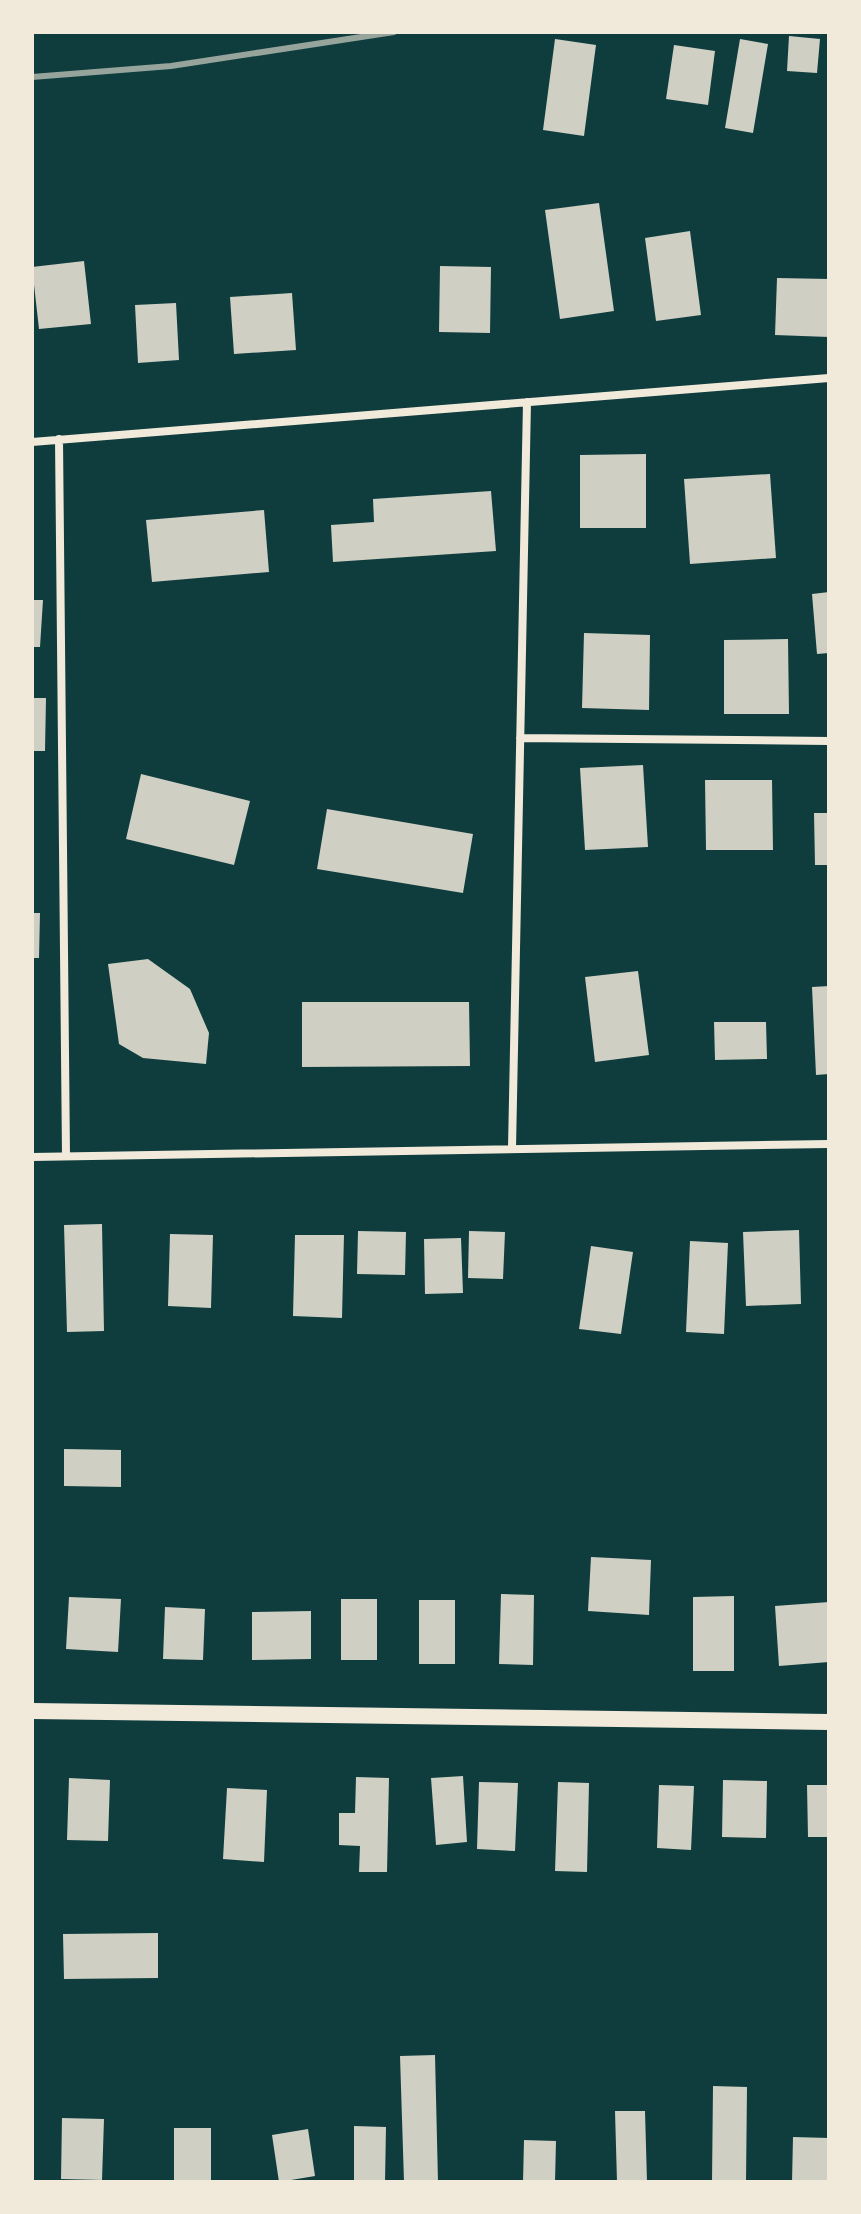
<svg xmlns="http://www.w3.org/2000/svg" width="861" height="2214" font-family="'PT Sans',sans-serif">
<rect width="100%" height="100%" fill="#0f3d3e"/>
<path fill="#cfcfc3" d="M789 36 820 39 817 73 787 71Z
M555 39 596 45 584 136 543 130Z
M740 39 768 44 753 133 725 128Z
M674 45 715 51 708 105 666 99Z
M599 203 614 311 560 319 545 210Z
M690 231 701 315 656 321 645 238Z
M84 261 91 324 39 329 32 267Z
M440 266 491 267 490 333 439 332Z
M777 278 829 279V337L775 335Z
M292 293 296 350 234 354 230 297Z
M176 303 179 360 138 363 135 305Z
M646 454V528H580V455Z
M770 474 776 558 690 564 684 479Z
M491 491 496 551 333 562 331 525 374 522 373 499Z
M264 510 269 572 152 582 146 520Z
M829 592V653L817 654 812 594Z
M32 600H43L40 647H32Z
M584 633 650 635 649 710 582 708Z
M788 639 789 714H724V640Z
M32 698H46L45 751H32Z
M643 765 648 847 585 850 580 768Z
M141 774 250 801 234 865 126 839Z
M705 780H772L773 850H706Z
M327 809 473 834 463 893 317 869Z
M814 813H829V865H815Z
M32 913H40L39 958H32Z
M148 959 190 989 209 1033 206 1064 143 1058 119 1044 108 964Z
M638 971 649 1055 595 1062 585 977Z
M829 986V1074L816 1075 812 987Z
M302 1002H469L470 1066 302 1067Z
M714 1022H766L767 1059 715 1060Z
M102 1224 104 1331 67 1332 64 1225Z
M799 1230 801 1304 746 1306 743 1232Z
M358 1231 406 1232 405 1275 357 1274Z
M469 1231 505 1232 503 1279 468 1278Z
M170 1234 213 1235 211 1308 168 1306Z
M295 1235H344L342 1318 293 1316Z
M461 1238 463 1293 425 1294 424 1239Z
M690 1241 728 1243 724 1334 686 1332Z
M591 1246 633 1252 621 1334 579 1329Z
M64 1449 121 1450V1487L64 1486Z
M591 1557 651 1560 649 1615 588 1611Z
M501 1594 534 1595 533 1665 499 1664Z
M734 1596V1671H693V1597Z
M69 1597 121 1599 118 1652 66 1649Z
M341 1599H377V1660H341Z
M419 1600H455V1664H419Z
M829 1602V1662L779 1666 775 1606Z
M165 1607 205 1609 203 1660 163 1659Z
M311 1611V1659L252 1660V1612Z
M463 1776 467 1842 436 1845 431 1778Z
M356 1777 389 1778 387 1872H359L360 1846 339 1845V1813H355Z
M69 1778 110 1780 108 1841 67 1840Z
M723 1780 767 1781 766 1838 722 1837Z
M479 1782 518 1783 515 1851 477 1849Z
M558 1782 589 1783 587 1872 555 1871Z
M659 1785 694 1786 691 1850 657 1848Z
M807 1785H829V1837H808Z
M227 1788 267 1790 264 1862 223 1859Z
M158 1933V1978L64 1979 63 1934Z
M435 2055 438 2182H404L400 2056Z
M713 2086 747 2087 746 2182H712Z
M615 2111H645L647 2182H617Z
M62 2118 104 2119 102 2180 61 2179Z
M354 2126 386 2127 385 2182H354Z
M174 2128H211V2182H174Z
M308 2129 315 2176 279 2182 272 2135Z
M793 2137 829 2138V2182H792Z
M524 2140 556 2141 555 2182H523Z"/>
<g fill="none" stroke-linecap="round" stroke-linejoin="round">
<path stroke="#f1e9da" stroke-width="8" d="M59 439 66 1156
M32 442 829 378
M520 738 829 741
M512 1148 527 402
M32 1157 829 1144"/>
<path stroke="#f1e9da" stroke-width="16" d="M32 1711 829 1722"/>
<path stroke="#97a49c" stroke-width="6" d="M32 77 171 66 394 32"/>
</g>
<rect width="861" height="2214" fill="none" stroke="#f1e9da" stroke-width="68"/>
</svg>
